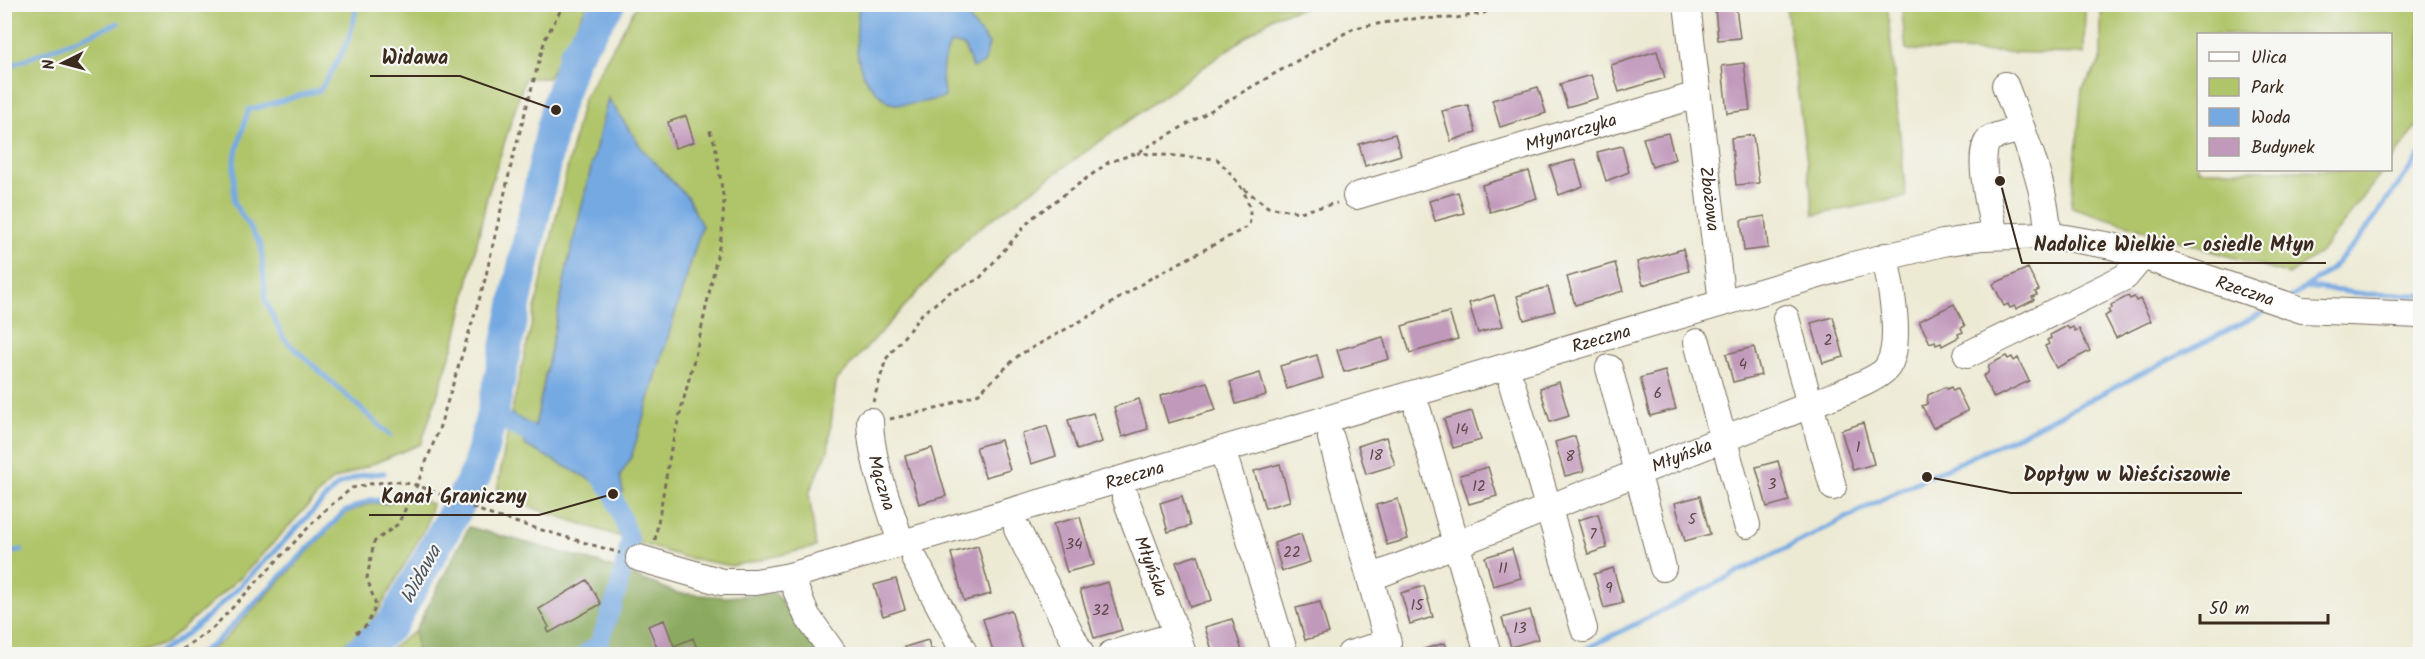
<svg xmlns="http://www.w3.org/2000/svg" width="2425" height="659" font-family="Kalam,sans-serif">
<rect width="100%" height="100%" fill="#f6f6f2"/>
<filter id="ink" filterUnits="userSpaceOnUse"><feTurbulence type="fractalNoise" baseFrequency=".0167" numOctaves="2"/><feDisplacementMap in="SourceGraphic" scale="12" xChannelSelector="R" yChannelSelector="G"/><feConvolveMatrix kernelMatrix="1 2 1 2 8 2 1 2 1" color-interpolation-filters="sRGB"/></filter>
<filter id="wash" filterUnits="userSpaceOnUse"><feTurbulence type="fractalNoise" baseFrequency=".008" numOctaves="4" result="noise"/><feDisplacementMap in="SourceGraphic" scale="24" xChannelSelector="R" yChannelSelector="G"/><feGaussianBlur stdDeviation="1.35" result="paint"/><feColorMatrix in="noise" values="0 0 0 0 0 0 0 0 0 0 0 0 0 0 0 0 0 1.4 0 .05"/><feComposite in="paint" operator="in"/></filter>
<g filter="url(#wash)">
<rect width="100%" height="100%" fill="#edead4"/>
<path fill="#b0c56a" stroke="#767844" stroke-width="1.5" d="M4 5H587L548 78H525L487 197 456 338 421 444 331 481 244 574 166 643 140 652 5 654Z
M637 5H1312L1275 16 971 234 836 381 828 451 809 493 816 547 732 566 683 557 496 496 511 414 583 100Z
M1786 5H1887L1906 197 1814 215Z
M1901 5H2085L2084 54 1906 50Z
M2101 5H2420V121L2391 161 2390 34H2198V170H2384L2321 252 2289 275 2071 207 2082 89 2101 61Z
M396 490 432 504 426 526 368 630 327 654H204L223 641 344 514 371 503 389 504Z
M415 631 417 654H384Z"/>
<path fill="#8caa5e" stroke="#646a3e" stroke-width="1.5" d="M469 527 600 563 677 593 725 597 776 593 818 654H417L415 631Z"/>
<path fill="#75a9e2" stroke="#586a80" stroke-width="1.5" d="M859 5H969L971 22 989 44 984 63 973 68 964 46 951 43C941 62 940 76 945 97 929 101 906 107 890 103 886 102 882 97 879 94 852 73 855 36 859 5Z
M608 98 643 150 688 198 702 226 631 458 620 476 623 492 606 496 597 483 526 446 521 435 509 430 511 414 535 427 567 267Z"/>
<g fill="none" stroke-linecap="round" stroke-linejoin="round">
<path stroke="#75a9e2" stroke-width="5" d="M356 4C355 37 336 64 320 90L248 110 234 160V203L261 245 266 302 284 339 390 435
M4 68 118 23
M2306 287 2366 294 2420 295
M2292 297 2331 269 2359 239 2420 155
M4 554 22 550
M153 654C189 647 305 518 338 485L362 475 384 473
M198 654 216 642 344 512 370 500 386 501
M1576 654 1927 477 2024 433 2264 312"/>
<path stroke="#75a9e2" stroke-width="18" d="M492 415 531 435
M585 654 599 643 617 594 630 540 613 494 598 474"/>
<path stroke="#75a9e2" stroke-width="32" d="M357 654 392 624 476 474 492 415 556 110 574 56 609 4"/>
</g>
<g id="blocks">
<path fill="#c199bb" d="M1736 7 1740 38 1718 40 1715 9Z
M1657 51 1665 78 1619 92 1611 65Z
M1744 63 1750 110 1727 113 1722 66Z
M1591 75 1598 98 1567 107 1560 84Z
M1538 87 1546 113 1500 127 1492 100Z
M1468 105 1476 132 1451 141 1442 111Z
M686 116 694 142 675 148 668 122Z
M1668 133 1675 159 1652 167 1643 138Z
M1395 134 1401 155 1365 166 1359 144Z
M1753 135 1759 183 1736 185 1731 138Z
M1622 146 1629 172 1606 181 1597 152Z
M1575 160 1583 186 1559 195 1550 166Z
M1529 171 1537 198 1490 212 1482 185Z
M1458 192 1464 213 1435 221 1429 201Z
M1765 216 1768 248 1744 251 1741 220Z
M1683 249 1689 271 1643 285 1637 262Z
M1615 263 1623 291 1575 305 1567 277Z
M2028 268 2039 290 2035 292 2037 295 2032 297 2034 300 2016 309 2015 306 2010 308 2008 304 2004 306 1993 284Z
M1548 287 1555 311 1524 320 1517 296Z
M1494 295 1503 326 1478 333 1469 303Z
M2128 296 2130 299 2134 297 2136 301 2140 299 2151 321 2116 338 2105 316 2110 313 2108 310 2112 308 2111 305Z
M1954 304 1965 326 1961 328 1963 332 1958 334 1959 337 1942 346 1941 343 1936 345 1935 341 1930 343 1919 321Z
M1449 312 1458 339 1410 353 1402 326Z
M1833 317 1844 357 1823 363 1811 323Z
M2067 326 2069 329 2073 327 2075 331 2079 329 2090 351 2056 368 2045 346 2049 344 2047 340 2051 338 2050 335Z
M1383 337 1389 359 1344 372 1337 350Z
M1754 347 1761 375 1733 382 1726 354Z
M1317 355 1323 378 1287 389 1280 366Z
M2006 356 2008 359 2012 357 2014 361 2018 358 2029 381 1994 398 1983 376 1988 373 1989 365Z
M1665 371 1676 409 1650 416 1640 378Z
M1260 373 1266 395 1236 404 1230 382Z
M1207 382 1216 410 1168 423 1160 396Z
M1559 382 1569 416 1550 422 1540 388Z
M1945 387 1947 389 1951 387 1953 391 1957 389 1968 411 1933 428 1922 406 1927 404 1928 395Z
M1139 399 1148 429 1122 437 1114 407Z
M1472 411 1481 440 1453 448 1444 419Z
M1093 413 1102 442 1077 450 1068 420Z
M1863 423 1874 464 1853 470 1841 430Z
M1047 426 1056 456 1031 464 1022 434Z
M1575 436 1584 471 1565 476 1555 442Z
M1386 437 1395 465 1366 474 1358 446Z
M1001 440 1010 470 985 477 976 447Z
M932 448 946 496 919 504 905 456Z
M1778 461 1789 501 1767 507 1756 467Z
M1280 464 1290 501 1265 508 1254 471Z
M1488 467 1497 496 1469 504 1460 475Z
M1182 496 1190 526 1168 532 1160 503Z
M1700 496 1710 534 1685 541 1675 503Z
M1398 499 1408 539 1387 545 1376 505Z
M1598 514 1607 548 1588 554 1578 520Z
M1080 517 1094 565 1067 572 1053 524Z
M1301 534 1310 562 1282 571 1274 543Z
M978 546 991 594 964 601 951 553Z
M1512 549 1521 578 1493 586 1485 557Z
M1198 555 1212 600 1190 607 1176 562Z
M1613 568 1623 603 1604 608 1594 574Z
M896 579 905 609 883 616 874 585Z
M587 580 601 604 549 633 547 629 549 627 539 609Z
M1108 582 1122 630 1094 638 1080 590Z
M1424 586 1433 617 1410 624 1401 593Z
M1320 602 1329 633 1305 640 1296 608Z
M1011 610 1024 654H994L983 619Z
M1530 610 1538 639 1511 647 1502 618Z
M1232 619 1243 654H1213L1205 627Z
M664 620 674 646 693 638 699 654H660L648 626Z
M928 640 931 650 935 649 937 654H907L905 647Z
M1445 643 1449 654H1423L1421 650Z"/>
</g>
</g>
<g filter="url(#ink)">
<use href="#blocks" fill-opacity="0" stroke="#796d5e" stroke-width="1.5"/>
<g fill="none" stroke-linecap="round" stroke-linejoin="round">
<g stroke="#796d5e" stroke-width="28">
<g id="minor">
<path id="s1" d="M1687 4 1722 303"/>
<path d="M2005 85C2022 130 2047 187 2048 235"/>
<path id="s2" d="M1356 196 1697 95"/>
<path d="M1995 236C1992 218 1974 150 1990 139 1998 134 2013 132 2022 129"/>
<path d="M1786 318 1833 487"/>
<path d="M1697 342 1747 525"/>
<path d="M1967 355 2125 277 2142 257"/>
<path d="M1609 368 1663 568"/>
<path d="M1512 384 1584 629"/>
<path d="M1418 411 1488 654"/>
<path id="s3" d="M870 421C871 463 889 503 901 543"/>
<path d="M1331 438 1370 578"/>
<path d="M1227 465 1285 654"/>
<path id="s4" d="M1125 497 1177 635"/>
<path d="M1017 529 1081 654"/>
<path id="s5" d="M639 558 722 582H756L790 576 1849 266 1943 243 1982 237 2048 235 2112 246 2302 310 2420 315"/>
<path d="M915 560 965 654"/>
<path d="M790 576 807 616 834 654"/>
<path d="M1111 654 1177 635 1183 654"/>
<path id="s6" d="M1350 654 1388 643 1370 578 1810 405C1827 397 1880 381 1888 366 1903 342 1890 283 1885 256"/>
</g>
</g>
<path stroke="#796d5e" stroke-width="3" stroke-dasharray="4.5 4.5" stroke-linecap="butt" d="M1244 189 1268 207 1300 212 1337 203
M873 402 886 359 922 314 950 292 979 279 1032 218 1109 162 1137 153 1354 28 1406 19 1456 18 1484 13 1503 4
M890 419 940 408 979 393 1019 355 1099 311 1151 278 1249 226C1255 198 1235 178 1217 159L1137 153
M655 540 671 449 699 340 722 233 724 202 715 144 709 129
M356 633 367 625 376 606 367 578 374 542 398 524 417 485 439 429 484 284 513 157 545 39 564 4
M175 654 213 628 325 510 352 488 370 484 393 481 417 485 491 515 620 553"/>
<use href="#minor" stroke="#fff" stroke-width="26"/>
</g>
</g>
<g text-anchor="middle" stroke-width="4.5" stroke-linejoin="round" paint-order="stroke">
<g font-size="15" fill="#5c4645">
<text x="1828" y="345">2</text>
<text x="1743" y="369">4</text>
<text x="1658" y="398">6</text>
<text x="1462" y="434">14</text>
<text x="1858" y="452">1</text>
<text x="1376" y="460">18</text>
<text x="1570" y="461">8</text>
<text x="1772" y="489">3</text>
<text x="1479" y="491">12</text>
<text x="1692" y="524">5</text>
<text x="1593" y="539">7</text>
<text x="1074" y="549">34</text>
<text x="1292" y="557">22</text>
<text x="1503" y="573">11</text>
<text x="1609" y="593">9</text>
<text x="1417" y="610">15</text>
<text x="1101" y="615">32</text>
<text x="1520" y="633">13</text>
</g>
<g font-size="18" fill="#3b2a1e" stroke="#f6f6f2">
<text dy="6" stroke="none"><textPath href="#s2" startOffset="224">Młynarczyka</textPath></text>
<text dy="6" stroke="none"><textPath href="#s1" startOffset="196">Zbożowa</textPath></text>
<text dy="6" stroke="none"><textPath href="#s5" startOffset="1666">Rzeczna</textPath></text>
<text dy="6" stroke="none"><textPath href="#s5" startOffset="1000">Rzeczna</textPath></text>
<text dy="6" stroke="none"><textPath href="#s6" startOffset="442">Młyńska</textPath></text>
<text dy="6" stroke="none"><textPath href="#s5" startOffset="514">Rzeczna</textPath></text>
<text dy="6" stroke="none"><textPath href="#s3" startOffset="63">Mączna</textPath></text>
<text dy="6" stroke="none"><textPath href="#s4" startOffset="74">Młyńska</textPath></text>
</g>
<g font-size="20" font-style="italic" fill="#4f5663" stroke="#f6f6f2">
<text transform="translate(420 574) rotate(-61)" y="7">Widawa</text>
</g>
</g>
<path fill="none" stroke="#3b2a1e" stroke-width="2" d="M556 110L460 76H370M2000 181L2022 263H2326M1927 477L2011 493H2242M613 494L539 515H369"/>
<g fill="#3b2a1e" stroke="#f6f6f2" stroke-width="2">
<circle cx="556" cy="110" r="6"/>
<circle cx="2000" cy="181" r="6"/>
<circle cx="1927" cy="477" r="6"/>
<circle cx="613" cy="494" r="6"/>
</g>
<g font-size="20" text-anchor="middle" font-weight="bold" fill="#3b2a1e" stroke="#f6f6f2" stroke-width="4.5" stroke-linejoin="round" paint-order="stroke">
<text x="415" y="64">Widawa</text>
<text x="2174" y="251">Nadolice Wielkie – osiedle Młyn</text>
<text x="2127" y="481">Dopływ w Wieściszowie</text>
<text x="454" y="503">Kanał Graniczny</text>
</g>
<rect width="2425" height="659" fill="none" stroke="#f6f6f2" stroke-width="24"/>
<rect x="2197" y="33" width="195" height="138" fill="#f6f6f2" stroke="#aba49d" stroke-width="1.5"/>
<rect x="2209" y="52" width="30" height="9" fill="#ffffff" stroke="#aba49d" stroke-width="1.5"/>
<text x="2251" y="63" font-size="18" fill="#3b2a1e">Ulica</text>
<rect x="2209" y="78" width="30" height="18" fill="#b0c56a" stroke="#aba49d" stroke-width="1.5"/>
<text x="2251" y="93" font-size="18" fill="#3b2a1e">Park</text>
<rect x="2209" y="108" width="30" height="18" fill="#75a9e2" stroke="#aba49d" stroke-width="1.5"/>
<text x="2251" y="123" font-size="18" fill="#3b2a1e">Woda</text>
<rect x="2209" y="138" width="30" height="18" fill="#c199bb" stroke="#aba49d" stroke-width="1.5"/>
<text x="2251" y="153" font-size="18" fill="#3b2a1e">Budynek</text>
<g transform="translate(63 63) rotate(264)" stroke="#f6f6f2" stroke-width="4.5" paint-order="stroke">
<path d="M0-4.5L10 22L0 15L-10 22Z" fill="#3b2a1e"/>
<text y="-9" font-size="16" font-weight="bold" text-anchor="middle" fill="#3b2a1e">N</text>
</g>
<path d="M2200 614v9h128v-9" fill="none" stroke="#3b2a1e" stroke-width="3"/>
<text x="2209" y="614" font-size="18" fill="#3b2a1e" stroke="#f6f6f2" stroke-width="4.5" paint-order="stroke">50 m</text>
</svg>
